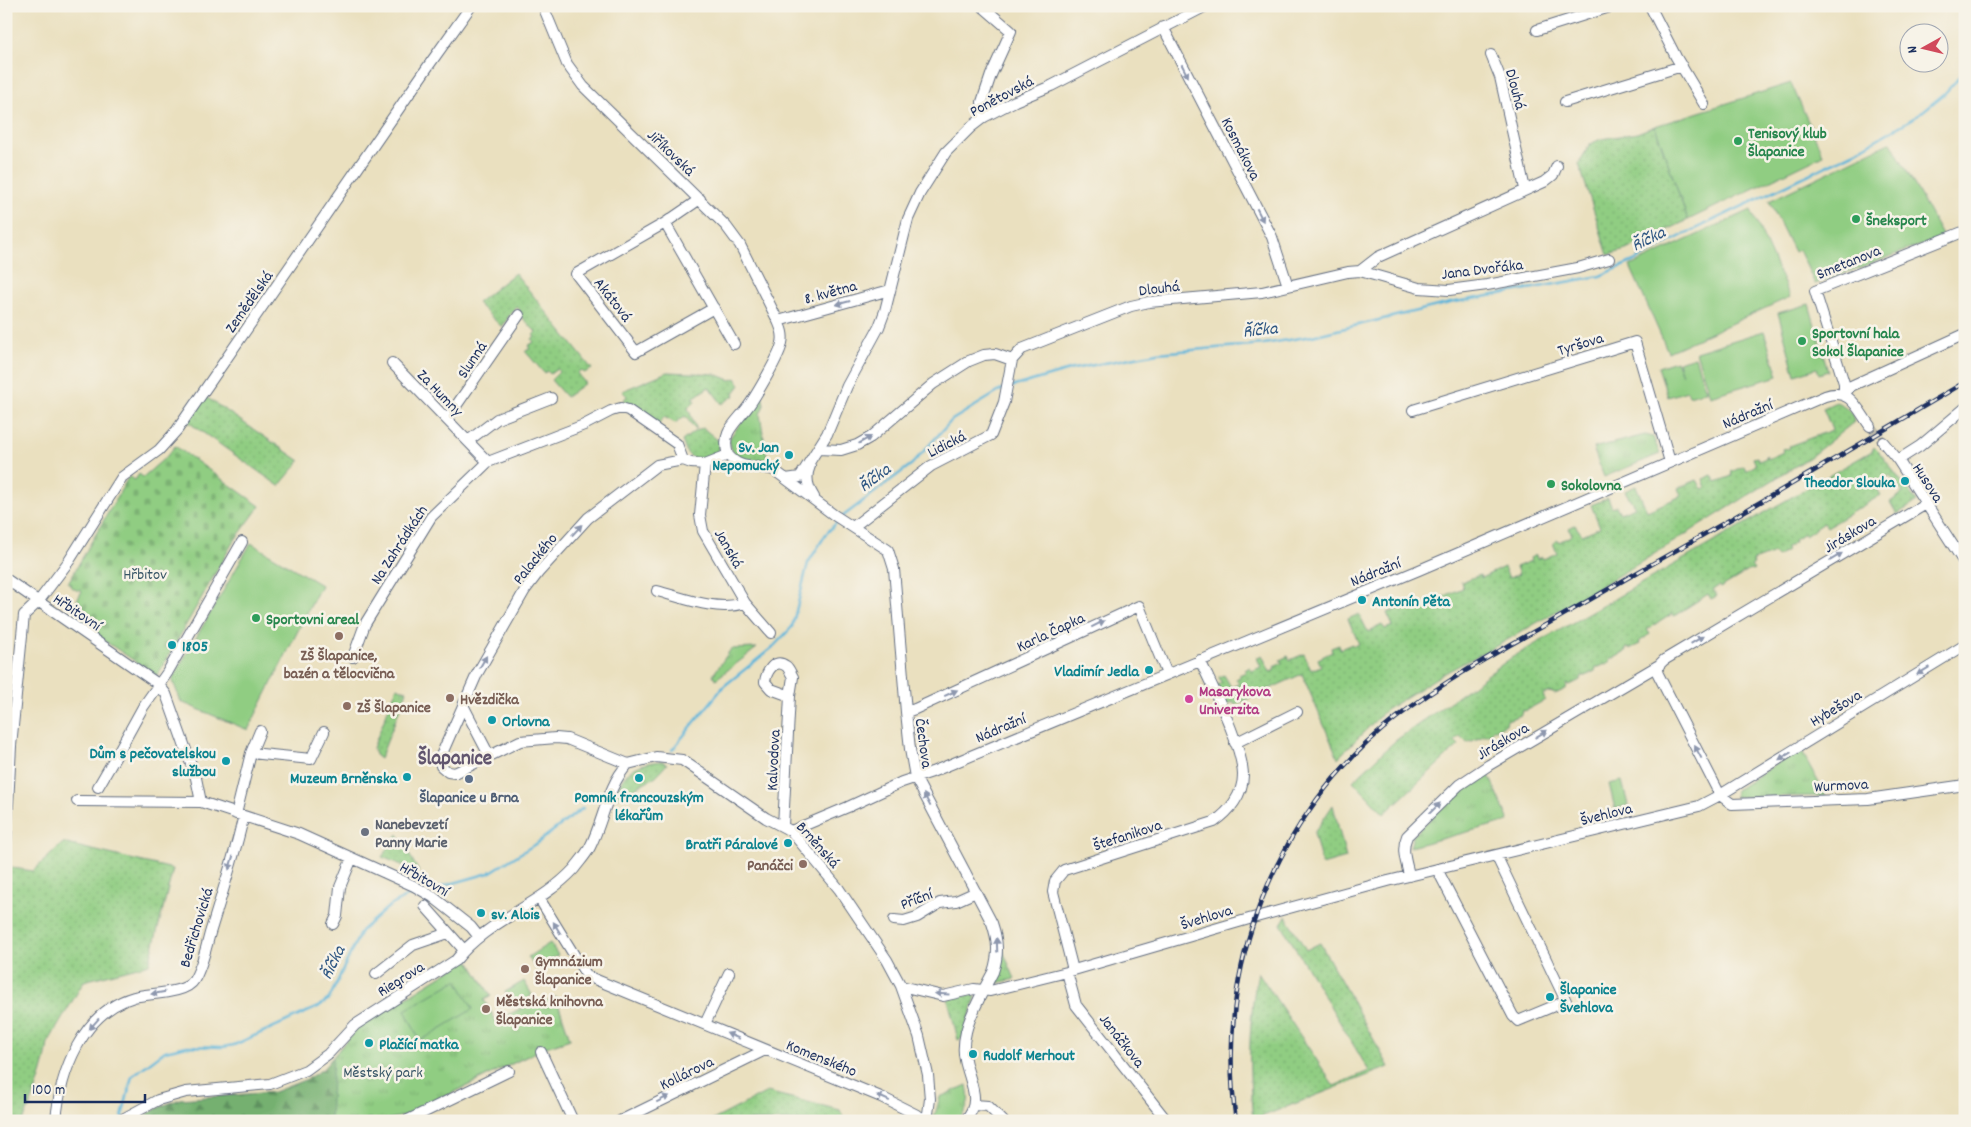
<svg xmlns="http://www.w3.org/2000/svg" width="1971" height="1127" font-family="Dekko,sans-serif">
<defs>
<pattern id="grass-dots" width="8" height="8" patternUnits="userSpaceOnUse" patternTransform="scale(1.25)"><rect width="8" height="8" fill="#90cd82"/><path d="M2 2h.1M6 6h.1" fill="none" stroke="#7cb073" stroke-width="1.8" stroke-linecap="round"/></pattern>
<pattern id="forest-firs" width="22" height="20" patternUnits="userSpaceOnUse" patternTransform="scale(1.25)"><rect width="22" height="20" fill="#74b070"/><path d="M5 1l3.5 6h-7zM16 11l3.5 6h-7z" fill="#5e905f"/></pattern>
<pattern id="cemetery-stones" width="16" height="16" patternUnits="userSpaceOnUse" patternTransform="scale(1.25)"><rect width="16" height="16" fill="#90cd82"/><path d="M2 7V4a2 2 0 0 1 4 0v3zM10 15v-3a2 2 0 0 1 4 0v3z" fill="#7cb073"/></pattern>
<pattern id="park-tufts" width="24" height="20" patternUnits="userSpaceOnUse" patternTransform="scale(1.25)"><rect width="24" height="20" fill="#90cd82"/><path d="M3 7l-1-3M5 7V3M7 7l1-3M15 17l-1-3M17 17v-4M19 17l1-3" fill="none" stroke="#7cb073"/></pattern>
</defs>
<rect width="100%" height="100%" fill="#f7f3e8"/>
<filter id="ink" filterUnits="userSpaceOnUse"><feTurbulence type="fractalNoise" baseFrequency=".02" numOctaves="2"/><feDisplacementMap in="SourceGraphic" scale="10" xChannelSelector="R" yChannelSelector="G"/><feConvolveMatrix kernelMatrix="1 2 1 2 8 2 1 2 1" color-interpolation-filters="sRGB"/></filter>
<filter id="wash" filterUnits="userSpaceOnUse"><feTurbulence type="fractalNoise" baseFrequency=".0096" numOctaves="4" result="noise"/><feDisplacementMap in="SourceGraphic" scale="20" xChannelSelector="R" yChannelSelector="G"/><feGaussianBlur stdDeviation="1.12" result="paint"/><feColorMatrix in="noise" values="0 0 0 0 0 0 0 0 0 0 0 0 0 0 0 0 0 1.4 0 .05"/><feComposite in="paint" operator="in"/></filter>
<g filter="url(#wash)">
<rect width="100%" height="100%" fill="#eae0bf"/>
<path fill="url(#grass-dots)" stroke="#567e70" d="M1655 126 1688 220 1626 250 1608 255 1579 164 1590 144 1601 139 1637 133Z
M515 273 592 369 584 373 581 370 577 373 585 383 566 397 551 380 559 372 557 369 550 374 547 371 544 373 525 351 530 349 528 346 534 342 532 339 535 337 533 335 536 332 518 313 520 310 516 306 502 327 477 303Z
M667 372 715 374 730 380 736 378 740 385 734 393 735 395 722 404 709 387 693 398 695 401 688 408 696 428 695 429 685 416 675 423 664 417 658 425 623 400 627 396 622 391Z
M206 397 300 461 279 486 188 422Z
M1836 402C1846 406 1853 411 1854 422L1810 457 1638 564 1502 643 1441 675 1386 710 1338 758 1302 674 1235 705 1233 702 1226 705 1217 685 1221 683 1219 677 1224 675 1231 687 1239 684 1236 679 1240 677 1239 675 1246 672 1245 670 1250 667 1252 671 1261 667 1257 658 1262 655 1270 672 1275 670 1274 667 1282 663 1280 660 1288 656 1290 660 1304 654 1311 670 1321 666 1318 659 1332 652 1331 648 1339 645 1340 649 1352 644 1353 646 1359 644 1348 619 1359 614 1368 632 1382 625 1385 629 1393 626 1387 613 1405 606 1406 609 1421 603 1422 606 1463 588 1461 582 1480 575 1481 578 1504 567 1509 578 1519 574 1516 567 1531 561 1530 558 1536 555 1537 559 1542 557 1543 559 1557 553 1553 543 1558 540 1559 542 1572 535 1569 528 1575 525 1582 535 1600 527 1591 505 1608 498 1612 507 1616 506 1620 513 1635 507 1625 491 1636 486 1647 511 1681 496 1678 488 1697 480 1702 489 1706 488 1703 479 1712 475 1716 482 1732 476 1731 472 1744 466 1746 471 1756 465 1753 458 1757 457 1759 461 1766 458V455L1768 459 1783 452 1782 449 1786 448 1787 449 1790 448 1789 446 1832 430 1823 408Z
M703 428 720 442 717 454C709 459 694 462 687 453 685 450 684 445 682 441L695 431Z
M1874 447 1879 452 1917 502 1897 514 1890 502 1903 493 1890 475 1875 486 1881 495 1827 527 1824 523 1805 536 1804 534 1794 540 1795 542 1785 548 1787 551 1777 557 1774 553 1753 561 1754 564 1751 566 1754 570 1752 571 1750 570 1720 588 1719 586 1713 589 1717 596 1711 599 1708 594 1674 616 1672 614 1647 630 1650 634 1639 642 1640 644 1629 649 1628 648 1626 649 1624 653 1614 658H1611L1610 662 1599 667H1596L1595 671 1585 676H1582L1580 680 1570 685 1567 684 1566 689 1555 694 1550 692 1543 695 1545 700 1525 711 1524 710 1522 711 1521 715 1507 720 1506 724 1496 729H1493L1491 733 1467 743 1460 736 1455 741 1459 745 1384 814 1353 781 1395 741 1511 658 1872 451Z
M397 687 407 691 380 759 375 755 373 748Z
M662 761 667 764 656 776 617 798 615 795C625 770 635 764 662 761Z
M1333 805 1346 858 1322 865 1314 833Z
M398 834 419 872 382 857Z
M63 843 173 869 149 964 84 981 48 1043C45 1069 34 1097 23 1121H11L6 1115V867L33 871Z
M1286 916 1306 950 1320 943 1389 1067 1253 1120C1248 1069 1248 1021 1258 972L1334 1086 1369 1071 1281 924Z
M972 994 976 997 962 1038 958 1040 948 999Z
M767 1092 840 1110 845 1121H711Z"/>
<path fill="url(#forest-firs)" stroke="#487067" d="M468 959 491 996 484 1000 496 1021 534 1002 536 1006 556 997 570 1039 546 1047 408 1115 371 1121 370 1118 361 1121H134L160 1107 180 1099 274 1092 307 1079 323 1069 357 1028Z"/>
<path fill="url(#cemetery-stones)" stroke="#567e70" d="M175 446 260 506 232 544 157 676 69 617H72L81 604 77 600 82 591 79 589 78 591 70 586 71 584 68 583 129 476 135 480 139 474 143 477 167 456Z"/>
<path fill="url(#park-tufts)" stroke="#567e70" d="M760 396 763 398 764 405 760 414 768 464C745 462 734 466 729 439Z
M1645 435 1653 437 1660 454 1604 477 1593 448Z
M757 648 716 679 713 675 731 649Z
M1800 748 1826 796 1735 797V791Z
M1488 773 1509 821 1410 847 1413 836 1446 803 1471 783Z
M1003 951 1015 979 992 984 999 969Z
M468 959 491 996 484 1000 496 1021 534 1002 536 1006 556 997 570 1039 546 1047 408 1115 381 1121H371L370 1118 361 1121H330L333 1057 357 1028Z
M967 1085C970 1100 969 1110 957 1121H933L940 1097Z"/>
<path fill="#90cd82" stroke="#567e70" d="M1791 83 1823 155 1688 220 1655 126Z
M1891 142 1943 237 1815 284 1799 250 1794 252 1769 201Z
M1751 210 1790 297 1668 352 1630 266Z
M1809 304 1828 371 1819 374 1817 368 1795 375 1778 313Z
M1764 331 1778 376 1710 396 1696 352Z
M1695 357 1706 391 1689 396 1687 391 1668 397 1658 367 1676 361 1682 375 1678 362Z
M251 543 321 585 248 730 181 702 172 679Z
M1622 781 1628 805 1615 809 1609 784Z
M550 943 558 955 536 969 528 957Z
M457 980 473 1009 420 1041 405 1010Z
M524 981 532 995 514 1007 505 992Z"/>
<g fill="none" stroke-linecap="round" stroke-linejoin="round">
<path stroke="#5db5da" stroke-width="2.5" d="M1011 387 1073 369 1157 353 1264 344 1312 336 1450 303 1600 276 1634 261 1685 234 1855 152 1917 116 1944 94 1965 71
M842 517 912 464 952 420 1003 389
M672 750 724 686 773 647 792 627 808 563 826 534 838 521
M429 890 489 873 537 843 583 808
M122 1117 132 1076 165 1051 187 1046 223 1047 234 1045 318 1007 329 999 361 931 387 908 407 896 419 893"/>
</g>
</g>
<g filter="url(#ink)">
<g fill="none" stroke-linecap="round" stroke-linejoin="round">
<path stroke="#c1bdac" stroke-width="10" stroke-dasharray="10 5" stroke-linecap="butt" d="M1870 426 1883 442"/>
<g stroke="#636d80" stroke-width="12">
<path id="minor" d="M543 6 567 64 583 86 726 226 740 245 778 321C781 328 784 335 782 343 781 354 754 399 747 408 734 425 721 432 728 455
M982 6 1011 31 991 75 982 102 984 117
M1650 6 1676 57 1704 104
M1163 27 1272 237 1288 286
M1537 30 1613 6
M1491 55 1500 77 1525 189
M1565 102 1682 66
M700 199 665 223 576 274 636 352 714 308
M665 223 734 344
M1360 271 1419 288 1449 290 1487 285 1578 268 1609 259
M778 321 890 290
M1012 360 1022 349 1131 306 1149 302 1262 292 1348 272 1360 271 1378 257 1544 182 1553 175 1557 166
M392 363 488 462
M1844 394V383L1815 291 1965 231
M1844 394 1851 386 1965 334
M1413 410 1635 342 1670 462
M447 419 519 315
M468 441 497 419 551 398
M1883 442 1898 460 1965 564
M818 449 841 450 857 445 871 437 933 384 969 361 984 355 995 354 1012 360
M1898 460 1920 446 1965 408
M705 464 700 515 703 531 745 603 771 633
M810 466C805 477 808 488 814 497
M786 479 800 477 827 434 847 386 879 327 885 311 908 219 920 193 946 152 971 127 984 117 1015 101 1051 86 1206 6
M1926 504 1664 660 1659 665 1657 672 1720 795 1732 804 1868 799 1965 785
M853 527 931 466 991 435 1004 402 1012 360
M6 579 158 684 166 694 196 778 201 802 299 834 414 886 433 897 471 927 479 937
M657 591C684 598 716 612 745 603
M353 657 365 624 431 517 488 462 584 425 611 411 621 408 628 410 677 444 683 460
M464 707 489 755
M906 712 915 709 1139 606 1167 674
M1235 743 1297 712
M251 753 311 759 324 732
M98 787 116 756 143 707 167 673 242 542
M77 801 201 802
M236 814 251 753 260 731
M783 826 790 696 793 677C791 674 789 668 786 666 774 657 766 673 765 682L771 689 790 696
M791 831 848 807 902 782 932 772 1419 570 1825 396C1850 387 1857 408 1870 426
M6 844 11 746 24 615 38 602 69 561 122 477 159 450 177 430 429 65 471 6
M1437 869 1513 1016 1518 1021 1566 1001 1496 855
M1409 875C1406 861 1401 850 1407 836L1459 785 1489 765 1659 665
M539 898 587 976 881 1097 927 1120
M425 906 464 950
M894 920 904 921 917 917 940 903 956 901 976 892
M333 924 337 916 340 887 352 858
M1073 970 1053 892 1055 881 1064 870 1214 822C1229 812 1243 795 1243 775 1242 744 1213 689 1200 660
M1067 972 1076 1005 1167 1121
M376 974 413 945 448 933
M901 986 943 996 974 989 990 991 1067 972 1249 919 1388 881 1699 806 1720 795 1965 645
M705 1024 729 973
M541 1052 573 1121
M975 1105 988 1106 1003 1121
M56 1121C60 1072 82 1012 134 997 150 993 186 994 194 980 202 967 206 948 210 933 219 904 228 875 236 846 239 836 241 826 244 816
M119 1121 158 1100 186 1092 270 1084 306 1070 328 1054 355 1025 456 960C487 920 540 906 574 869 579 862 586 855 590 847 604 820 607 786 628 764
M406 1121 509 1071
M620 1121 765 1050
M927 1121 930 1099 928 1075 919 1036 901 986 887 960 839 889 791 831 766 818 682 760 656 757 628 764 567 739 556 738 520 741 455 773 448 772 441 766 440 758 477 674 525 590 538 573 588 518 657 465 683 460 691 463 705 464 728 455C741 471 756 464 774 470L834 515 888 550 894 569 906 712 910 749 915 777 992 923C998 941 999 954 993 972 984 989 970 1014 966 1032 964 1040 963 1052 965 1060 969 1081 984 1103 964 1121"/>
</g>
<use href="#minor" stroke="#fff" stroke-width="10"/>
<g stroke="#1b2f5e" stroke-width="4.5">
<path id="rail" d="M1236 1121C1214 969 1275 813 1396 718 1439 685 1486 658 1533 632 1571 611 1608 589 1645 568 1753 507 1859 445 1965 382"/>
</g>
<use href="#rail" stroke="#f7f3e8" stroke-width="2.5" stroke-dasharray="8" stroke-linecap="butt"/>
</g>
<defs><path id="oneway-solid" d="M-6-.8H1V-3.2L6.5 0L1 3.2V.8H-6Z" transform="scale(1.25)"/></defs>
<g fill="#8d97ae">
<use href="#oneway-solid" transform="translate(1185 71) rotate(63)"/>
<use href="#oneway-solid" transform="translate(1260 215) rotate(63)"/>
<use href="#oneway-solid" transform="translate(843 303) rotate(165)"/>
<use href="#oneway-solid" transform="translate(865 440) rotate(-30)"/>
<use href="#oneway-solid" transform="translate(577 530) rotate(-47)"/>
<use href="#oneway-solid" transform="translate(1836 557) rotate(-31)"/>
<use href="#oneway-solid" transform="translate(1098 624) rotate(-26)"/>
<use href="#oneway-solid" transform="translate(1697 640) rotate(-31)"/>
<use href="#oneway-solid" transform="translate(483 662) rotate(-60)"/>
<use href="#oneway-solid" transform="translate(1923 671) rotate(149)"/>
<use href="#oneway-solid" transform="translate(951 693) rotate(-25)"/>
<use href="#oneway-solid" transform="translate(1541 734) rotate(-31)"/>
<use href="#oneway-solid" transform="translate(1698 752) rotate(-118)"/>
<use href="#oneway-solid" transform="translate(1785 756) rotate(149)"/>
<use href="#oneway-solid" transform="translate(927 800) rotate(-118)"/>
<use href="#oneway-solid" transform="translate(1435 808) rotate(-44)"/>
<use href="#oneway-solid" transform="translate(231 863) rotate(107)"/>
<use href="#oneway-solid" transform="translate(557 928) rotate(-121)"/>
<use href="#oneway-solid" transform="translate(997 945) rotate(-92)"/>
<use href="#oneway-solid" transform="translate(158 993) rotate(171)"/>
<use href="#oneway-solid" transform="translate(942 994) rotate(-177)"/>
<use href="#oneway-solid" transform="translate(94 1024) rotate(131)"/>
<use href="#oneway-solid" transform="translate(733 1036) rotate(-157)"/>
<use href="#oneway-solid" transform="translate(883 1098) rotate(-156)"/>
<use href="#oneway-solid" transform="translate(663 1099) rotate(-26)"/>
</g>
</g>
<g fill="#2e9e5b" stroke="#f7f3e8" stroke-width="2">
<circle cx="1738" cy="141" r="5"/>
<circle cx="1856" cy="219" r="5"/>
<circle cx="1802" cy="341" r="5"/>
<circle cx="1551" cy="484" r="5"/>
<circle cx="256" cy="618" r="5"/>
</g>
<g fill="#0f9aa8" stroke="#f7f3e8" stroke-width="2">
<circle cx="789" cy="455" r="5"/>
<circle cx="1905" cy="481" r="5"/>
<circle cx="1362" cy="600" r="5"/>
<circle cx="172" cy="645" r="5"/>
<circle cx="1149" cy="670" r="5"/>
<circle cx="492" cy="720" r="5"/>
<circle cx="226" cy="761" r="5"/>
<circle cx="407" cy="777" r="5"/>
<circle cx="639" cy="778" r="5"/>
<circle cx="788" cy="843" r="5"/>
<circle cx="481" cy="913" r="5"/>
<circle cx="1550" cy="997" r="5"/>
<circle cx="369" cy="1043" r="5"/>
<circle cx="973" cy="1054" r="5"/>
</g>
<g fill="#8d6e63" stroke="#f7f3e8" stroke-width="2">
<circle cx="339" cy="636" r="5"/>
<circle cx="450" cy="698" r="5"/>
<circle cx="347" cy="706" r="5"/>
<circle cx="803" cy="864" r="5"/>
<circle cx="525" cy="969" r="5"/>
<circle cx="486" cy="1009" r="5"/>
</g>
<circle fill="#d1479c" stroke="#f7f3e8" stroke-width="2" cx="1189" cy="699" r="5"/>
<circle fill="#5c6f8a" stroke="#f7f3e8" stroke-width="2" cx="469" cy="779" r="5"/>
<circle fill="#6b7280" stroke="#f7f3e8" stroke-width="2" cx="365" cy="832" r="5"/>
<g text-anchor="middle" stroke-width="5" stroke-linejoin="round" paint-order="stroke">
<g font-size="16" fill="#1b2f5e" stroke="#f7f3e8">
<text transform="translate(1517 89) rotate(75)" y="6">Dlouhá</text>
<text transform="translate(1001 95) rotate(-28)" y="6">Ponětovská</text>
<text transform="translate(1242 148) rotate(63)" y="6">Kosmákova</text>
<text transform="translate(672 152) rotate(44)" y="6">Jiříkovská</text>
<text transform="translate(1848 261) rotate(-22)" y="6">Smetanova</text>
<text transform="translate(1482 268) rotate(-7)" y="6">Jana Dvořáka</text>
<text transform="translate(1159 287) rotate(-7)" y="6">Dlouhá</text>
<text transform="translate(830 291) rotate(-15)" y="6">8. května</text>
<text transform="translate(614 299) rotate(52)" y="6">Akátová</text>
<text transform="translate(248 301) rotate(-55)" y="6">Zemědělská</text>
<text transform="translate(1580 343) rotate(-17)" y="6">Tyršova</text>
<text transform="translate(471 359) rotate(-56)" y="6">Slunná</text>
<text transform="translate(441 392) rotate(46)" y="6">Za Humny</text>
<text transform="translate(1747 413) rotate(-23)" y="6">Nádražní</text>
<text transform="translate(946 443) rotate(-27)" y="6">Lidická</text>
<text transform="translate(1929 482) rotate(57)" y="6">Husova</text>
<text transform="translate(1849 533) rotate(-31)" y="6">Jiráskova</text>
<text transform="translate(398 544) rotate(-57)" y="6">Na Zahrádkách</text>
<text transform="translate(730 548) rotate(60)" y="6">Janská</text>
<text transform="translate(534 558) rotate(-51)" y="6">Palackého</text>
<text transform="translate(1375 571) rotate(-22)" y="6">Nádražní</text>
<text transform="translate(78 611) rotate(34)" y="6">Hřbitovní</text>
<text transform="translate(1050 631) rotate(-25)" y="6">Karla Čapka</text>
<text transform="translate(1835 707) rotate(-31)" y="6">Hybešova</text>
<text transform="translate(1000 727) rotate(-23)" y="6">Nádražní</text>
<text transform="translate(1502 740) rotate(-31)" y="6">Jiráskova</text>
<text transform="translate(925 743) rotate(82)" y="6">Čechova</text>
<text transform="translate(772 760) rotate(-87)" y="6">Kalvodova</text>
<text transform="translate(1841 784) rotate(-3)" y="6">Wurmova</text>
<text transform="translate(1606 813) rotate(-14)" y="6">Švehlova</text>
<text transform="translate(1127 834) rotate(-18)" y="6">Štefanikova</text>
<text transform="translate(819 844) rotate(48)" y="6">Brněnská</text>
<text transform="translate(425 878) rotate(30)" y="6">Hřbitovní</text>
<text transform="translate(916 898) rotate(-21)" y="6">Příční</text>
<text transform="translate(1206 916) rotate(-17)" y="6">Švehlova</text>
<text transform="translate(195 927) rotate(-73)" y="6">Bedřichovická</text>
<text transform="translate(400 978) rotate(-32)" y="6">Riegrova</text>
<text transform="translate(1123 1040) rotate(52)" y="6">Janáčkova</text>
<text transform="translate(822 1057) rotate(22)" y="6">Komenského</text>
<text transform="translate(686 1072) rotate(-26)" y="6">Kollárova</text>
</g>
<g font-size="16" font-weight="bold" fill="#27864d" stroke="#f7f3e8" text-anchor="start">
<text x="1748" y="138">Tenisový klub<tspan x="1748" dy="18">Šlapanice</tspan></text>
<text x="1866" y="225">Šneksport</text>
<text x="1812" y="338">Sportovní hala<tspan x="1812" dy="18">Sokol Šlapanice</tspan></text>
<text x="1561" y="490">Sokolovna</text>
<text x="266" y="624">Sportovni areal</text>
</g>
<g font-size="16" font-weight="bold" fill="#0d838f" stroke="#f7f3e8" text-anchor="start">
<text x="779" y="452" text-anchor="end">Sv. Jan<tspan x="779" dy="18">Nepomucký</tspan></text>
<text x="1895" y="487" text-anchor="end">Theodor Slouka</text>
<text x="1372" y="606">Antonín Pěta</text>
<text x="182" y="651">1805</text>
<text x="1139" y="676" text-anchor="end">Vladimír Jedla</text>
<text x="502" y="726">Orlovna</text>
<text x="216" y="758" text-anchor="end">Dům s pečovatelskou<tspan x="216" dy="18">službou</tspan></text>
<text x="397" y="783" text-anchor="end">Muzeum Brněnska</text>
<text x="639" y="802" text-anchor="middle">Pomník francouzským<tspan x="639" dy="18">lékařům</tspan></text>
<text x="778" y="849" text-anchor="end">Bratři Páralové</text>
<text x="491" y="919">sv. Alois</text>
<text x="1560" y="994">Šlapanice<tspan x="1560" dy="18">Švehlova</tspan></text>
<text x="379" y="1049">Plačící matka</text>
<text x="983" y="1060">Rudolf Merhout</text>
</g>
<g font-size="16" fill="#385667" stroke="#f7f3e8">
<text x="145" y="579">Hřbitov</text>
<text x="383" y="1077">Městský park</text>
</g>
<g font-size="16" font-weight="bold" fill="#785e54" stroke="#f7f3e8" text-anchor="start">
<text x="339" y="660" text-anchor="middle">ZŠ Šlapanice,<tspan x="339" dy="18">bazén a tělocvična</tspan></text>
<text x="460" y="704">Hvězdička</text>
<text x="357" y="712">ZŠ Šlapanice</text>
<text x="793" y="870" text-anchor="end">Panáčci</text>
<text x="535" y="966">Gymnázium<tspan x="535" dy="18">Šlapanice</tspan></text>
<text x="496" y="1006">Městská knihovna<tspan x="496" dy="18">Šlapanice</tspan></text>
</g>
<g font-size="16" font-weight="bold" fill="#b23c85" stroke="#f7f3e8" text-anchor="start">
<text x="1199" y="696">Masarykova<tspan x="1199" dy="18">Univerzita</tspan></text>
</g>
<g font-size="16" font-weight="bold" fill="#4e5e75" stroke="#f7f3e8">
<text x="469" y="802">Šlapanice u Brna</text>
</g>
<g font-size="16" font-weight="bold" fill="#5b616d" stroke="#f7f3e8" text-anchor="start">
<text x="375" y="829">Nanebevzetí<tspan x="375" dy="18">Panny Marie</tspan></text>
</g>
<g font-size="18" font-style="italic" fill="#2f5783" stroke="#f7f3e8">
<text transform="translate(1648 238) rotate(-26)" y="6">Říčka</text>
<text transform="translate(1260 329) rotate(-6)" y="6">Říčka</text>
<text transform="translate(874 477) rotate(-37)" y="6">Říčka</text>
<text transform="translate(332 962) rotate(-64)" y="6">Říčka</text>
</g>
<g font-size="21" font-weight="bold" fill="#61556e" stroke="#f7f3e8">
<text x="455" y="764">Šlapanice</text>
</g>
</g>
<rect width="1971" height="1127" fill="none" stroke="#f7f3e8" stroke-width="25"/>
<g transform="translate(1924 48) rotate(262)"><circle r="24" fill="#f7f3e8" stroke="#9fa5b1"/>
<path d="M0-4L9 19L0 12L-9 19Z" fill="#d1495b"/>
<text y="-8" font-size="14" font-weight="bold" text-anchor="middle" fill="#1b2f5e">N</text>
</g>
<path d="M25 1094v8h120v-8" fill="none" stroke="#1b2f5e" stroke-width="2.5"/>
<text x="32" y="1094" font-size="15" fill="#1b2f5e" stroke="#f7f3e8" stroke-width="4" paint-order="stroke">100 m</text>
</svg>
